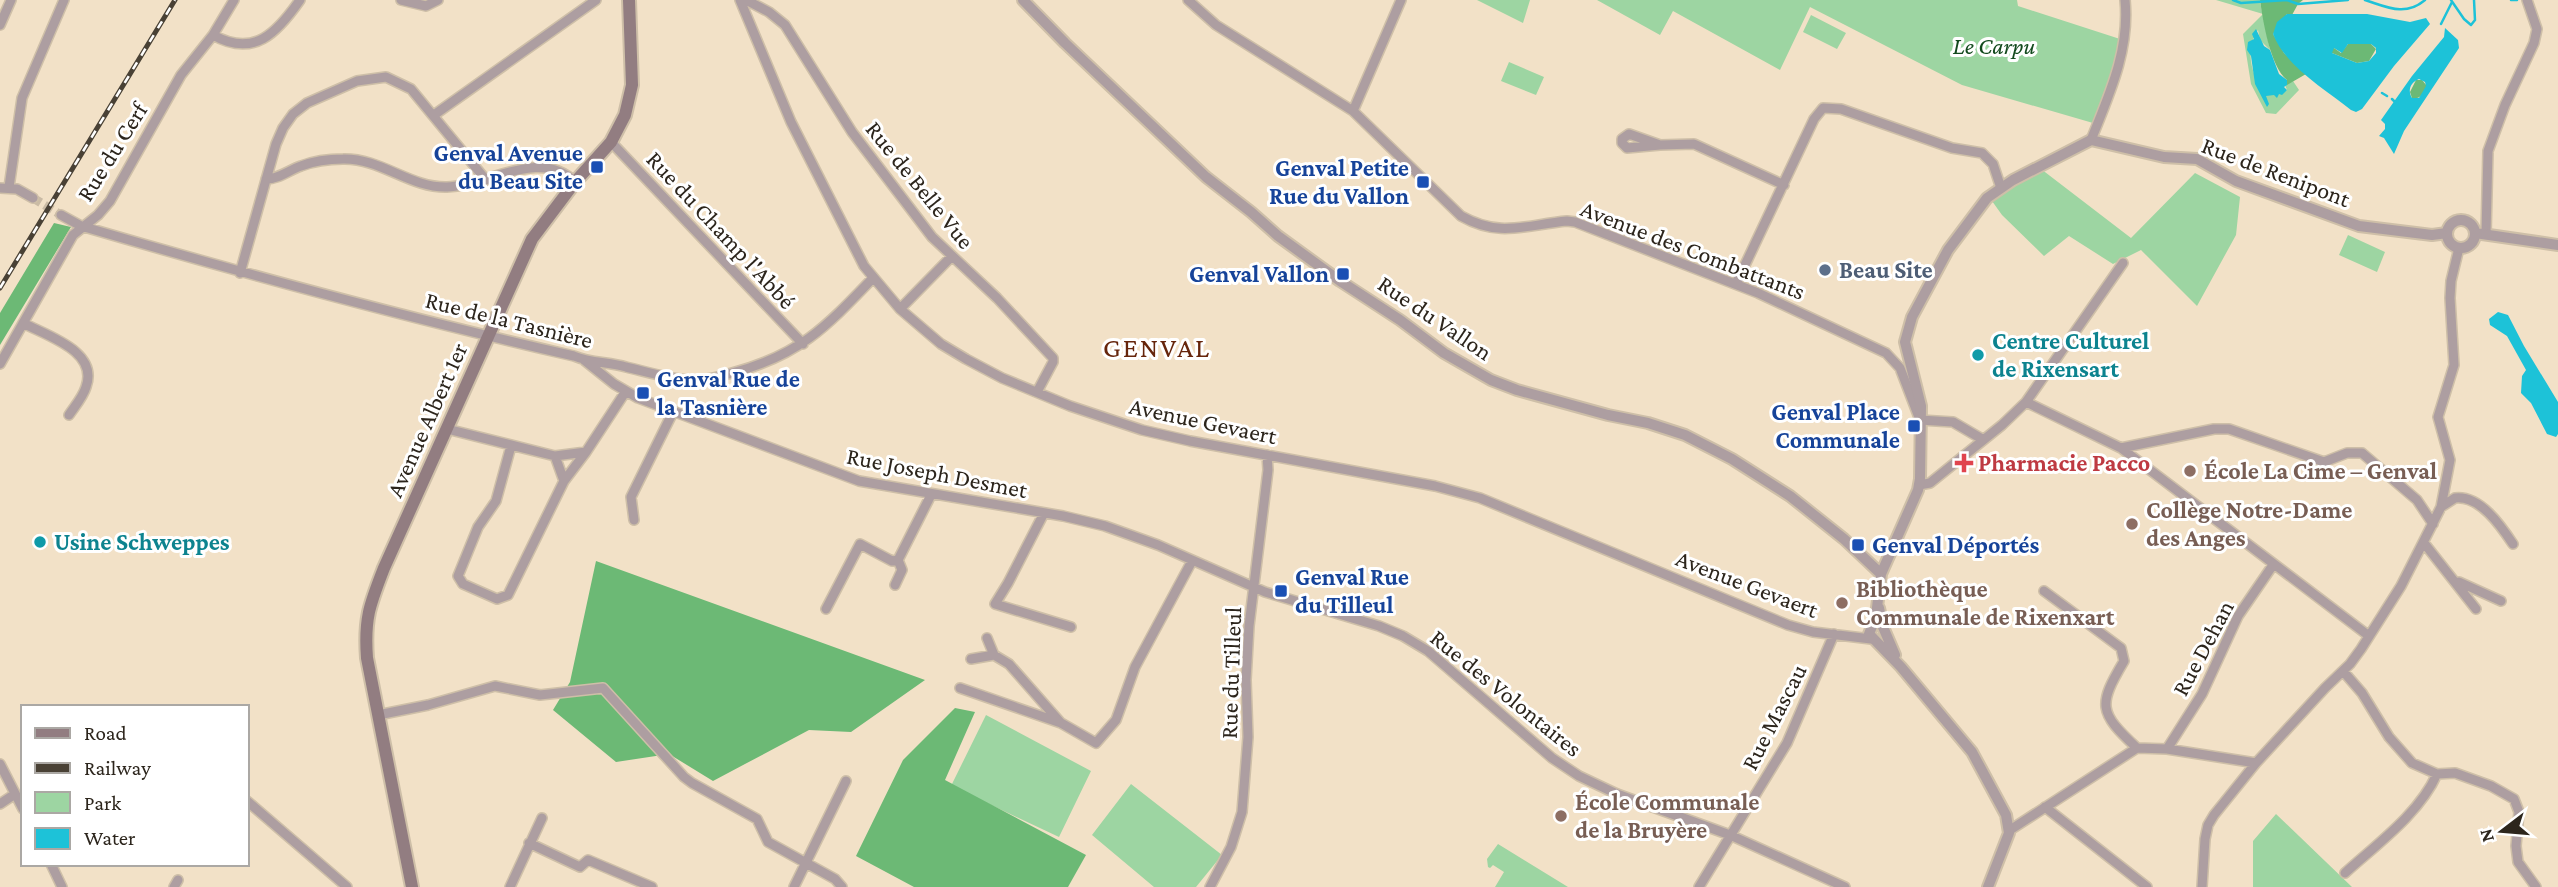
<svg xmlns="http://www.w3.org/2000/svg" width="2558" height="887" font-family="'Crimson Pro',serif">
<rect width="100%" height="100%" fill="#f2e1c7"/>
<path fill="#9dd5a2" d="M1477 0H1530L1523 23Z
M1597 0H2017L2018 6 2120 39 2114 67 2093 123 1962 85 1810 7 1780 70 1673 11 1660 35Z
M2216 0H2260V2L2270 50 2260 40 2258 30C2243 52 2253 77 2266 98V95H2274L2287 90 2285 85 2293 81 2299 90 2276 114 2266 113 2251 84 2243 34 2263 14Z
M1811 15 1846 33 1837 49 1803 32Z
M1509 62 1544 77 1536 95 1501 81Z
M2041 169 2131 238 2195 173 2240 197 2236 235 2197 306 2141 250 2113 264 2069 236 2044 256 2002 215 1992 201 2013 185Z
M2348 235 2385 252 2377 272 2339 255Z
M986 715 1091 771 1059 837 951 786Z
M1131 784 1222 855 1196 887H1154L1092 835Z
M2276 814 2352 887H2253V841Z
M1498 844 1568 887H1495L1504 872 1493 865 1490 868 1488 867 1487 859Z"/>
<path fill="#6cb975" d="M2260 0H2303L2298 4 2292 15 2287 14 2273 34 2284 53 2306 74 2287 85V80C2270 66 2263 21 2260 0Z
M2348 44H2371L2376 49 2369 61 2357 63 2332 53V48H2334L2341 53Z
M2416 80H2422L2427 86C2423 93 2421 100 2412 98L2410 92Z
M54 223 71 227 0 345V313Z
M596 561 925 680 851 732 809 730 713 781 669 754 616 762 553 710 570 682Z
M955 708 975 712 945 780 1086 855 1068 887H914L856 856 903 760Z"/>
<path fill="#1dc2d8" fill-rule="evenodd" d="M2287 14H2367L2410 22 2426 18 2430 24 2394 66 2362 109 2356 112 2351 110C2325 89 2285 66 2273 34L2277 22ZM2348 44H2371L2376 48V53L2369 61 2357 63 2332 53 2334 48 2342 53Z
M2445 28 2458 40 2459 48 2404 131 2394 154 2384 138 2379 136 2385 129V124L2381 120 2412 76 2444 37ZM2419 79 2425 82 2426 86 2419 98H2412C2407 90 2411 82 2419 79Z
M2256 29 2264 46 2270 50 2279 74 2287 80V85L2284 87 2287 90 2282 95 2279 94 2277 98 2274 95 2266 96 2269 104 2267 107 2255 84 2251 56 2247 50 2248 42 2254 39 2252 34Z
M2498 312 2508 315 2524 346 2558 402V434L2556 437 2547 434 2531 403 2521 393 2522 376 2526 370 2507 336 2490 325 2489 319Z"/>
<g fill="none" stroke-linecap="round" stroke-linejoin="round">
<path stroke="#1dc2d8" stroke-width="2.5" d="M2233 0 2241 3 2287 0 2298 4 2348 0
M2365 0C2387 7 2405 17 2425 0
M2451 0 2464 19 2471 25 2475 20 2474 0
M2511 0H2517
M2441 24 2452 2
M2382 93 2387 96
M2392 99 2395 102"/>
<path stroke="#cabba5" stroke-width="9" stroke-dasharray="9 4.5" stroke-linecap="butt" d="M33 198 61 215"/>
<g stroke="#cebfa8" stroke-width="12">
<path id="minor" d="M401 0 426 6 438 0
M740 0 791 122 864 266 900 309 941 344 966 359 1002 378 1070 406 1142 430 1190 441 1435 486 1480 498 1788 625 1813 632 1871 639
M746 0 769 12 785 25 852 132 932 237 997 298 1053 358V362L1037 392
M1188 0 1216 25 1353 111 1461 216C1500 238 1525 225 1567 221L1575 222 1758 293 1886 353 1900 368 1920 420 1953 422 1982 439
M0 25 11 0
M213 35C254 58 277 33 300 0
M1353 111 1401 0
M434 115 596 0
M2091 140C2109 95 2130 50 2125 0
M611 142 803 344
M1660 145 1627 148 1622 143V139L1629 134 1660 145 1694 144 1784 185
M266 179C279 179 289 170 301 166 314 161 329 159 343 159 381 158 410 188 447 187 489 186 539 147 575 182
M9 187 22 98 64 0
M0 188 17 189 33 198
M61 215 81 226C245 274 408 318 574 356 590 363 609 362 626 367 647 372 669 379 690 380 704 381 718 377 732 373 800 355 826 327 873 278
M2486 234 2488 151 2505 105 2534 43 2537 29 2527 0
M240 273 276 144 283 128 293 114 307 103 357 81 386 77 411 89 486 180
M1736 284 1814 119 1823 108 1841 109 1952 148 1982 153 1993 164 2001 188
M900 309 951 257
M23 323C47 336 99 351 86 387 83 397 75 406 69 415
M584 360 614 384 638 398 859 481 1063 516 1105 526 1158 545 1265 592 1379 626 1403 636 1428 651 1552 758 1579 776 1617 794 1730 835 1845 887
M0 364 73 235 98 215 110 201 181 75 213 35 234 0
M2026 402 2121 448 2214 429H2229L2324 462 2347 453H2362L2417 500 2433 524
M447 429 555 456 586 452 626 391
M511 446 496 501 478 527 458 576 463 584 497 599 508 595 564 481 586 452
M2121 448 2369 636
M555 456 564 481
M1919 485 1930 483 2002 425 2026 402 2123 263
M2441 507 2455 498C2480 495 2501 526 2513 544
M1044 513 1008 583 995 604 1071 627
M634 520 631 497 673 412
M2424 543 2476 609
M2459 582 2501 601
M895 585 902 570 898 560
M2044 591 2121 648 2124 661C2098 705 2098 712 2137 748
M826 609 860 544 892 561 898 560 931 495
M987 638 994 655
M971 659 994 655 1009 664 1060 722
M2343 671 2362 693 2389 737 2412 763 2437 774 2455 773 2491 786 2514 799 2519 812 2516 846 2518 862 2536 887
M960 688 1061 723 1096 743 1116 720 1135 667 1192 561
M378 715 428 705 495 686 540 695 603 688 684 777 692 783 757 819 768 842 835 879 842 887
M2167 749 2202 694 2238 616 2273 565
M0 764 23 809
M247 801 347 887
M0 804 15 794
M2045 807 2147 887
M2010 830 2137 748 2167 749 2256 763
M529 843 580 867 588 860 652 887
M51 864 62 887
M2345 873C2377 844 2419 814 2437 774
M174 887 178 880
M510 887 542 818
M794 887 846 781
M1210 887 1231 847 1242 812 1248 737 1246 680 1249 626 1268 470 1267 455
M1699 887 1787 743 1834 634
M2202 887 2205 839 2208 825 2214 815 2256 763 2325 688 2350 664 2361 649 2401 586 2441 507 2450 460 2438 417 2454 365 2450 298 2451 281 2459 248"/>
</g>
<g stroke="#cebfa8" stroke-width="14">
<path id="tertiary" d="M1023 0 1065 43 1206 177 1251 212 1278 236 1340 281 1400 320 1444 353 1491 380 1517 390 1608 415 1648 423 1685 435 1732 459 1790 496 1844 539 1881 574
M2447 234a14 14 0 1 1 28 0a14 14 0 1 1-28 0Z
M2475 233 2558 245
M1879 608 1883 627 1895 655
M1988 887 2009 833 2006 815 1972 752 1901 667 1869 634 1876 616 1881 574 1918 490 1920 479 1921 406 1905 342 1912 317 1948 250 1987 198 2013 180 2091 140 2164 157 2197 159 2236 181 2359 226 2432 235 2447 233"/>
</g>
<g stroke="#cebfa8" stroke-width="16">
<path id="secondary" d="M412 887 367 658C364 618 370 604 384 568L532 239 575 182 611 142 625 115 632 85 629 0"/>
</g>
<use href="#minor" stroke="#ad9ea1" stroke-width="9"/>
<use href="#tertiary" stroke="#ad9ea1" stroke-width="10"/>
<use href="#secondary" stroke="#927d81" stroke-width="12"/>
<g stroke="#494135" stroke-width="5">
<path id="rail" d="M0 288 175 0"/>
</g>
<use href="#rail" stroke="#fff" stroke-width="2.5" stroke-dasharray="8" stroke-linecap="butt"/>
</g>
<g fill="#1a4fb4" stroke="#fff" stroke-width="2.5">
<rect x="590" y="160" width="14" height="14" rx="3.5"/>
<rect x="1416" y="175" width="14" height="14" rx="3.5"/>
<rect x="1336" y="267" width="14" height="14" rx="3.5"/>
<rect x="636" y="386" width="14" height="14" rx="3.5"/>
<rect x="1907" y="419" width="14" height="14" rx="3.5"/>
<rect x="1851" y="538" width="14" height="14" rx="3.5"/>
<rect x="1274" y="584" width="14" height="14" rx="3.5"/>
</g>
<circle fill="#5c6f8a" stroke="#fff" stroke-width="2.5" cx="1825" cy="270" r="7"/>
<g fill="#0f9aa8" stroke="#fff" stroke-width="2.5">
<circle cx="1978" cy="355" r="7"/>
<circle cx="40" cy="542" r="7"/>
</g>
<path fill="#e0444e" stroke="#fff" stroke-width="2.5" d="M1960.5 452.5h7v7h7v7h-7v7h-7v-7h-7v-7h7z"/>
<g fill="#8d6e63" stroke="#fff" stroke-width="2.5">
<circle cx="2190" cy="471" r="7"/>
<circle cx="2132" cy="524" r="7"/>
<circle cx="1842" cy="603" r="7"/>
<circle cx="1561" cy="816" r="7"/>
</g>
<g text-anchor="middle" stroke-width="6" stroke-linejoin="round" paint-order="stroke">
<g font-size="24" font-style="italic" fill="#124a1d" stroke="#fff">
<text x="1994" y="54">Le Carpu</text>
</g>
<g font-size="24" fill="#2c251c" stroke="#fff">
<text transform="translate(112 152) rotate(-58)" y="8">Rue du Cerf</text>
<text transform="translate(2276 172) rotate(21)" y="8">Rue de Renipont</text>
<text transform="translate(920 185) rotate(51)" y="8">Rue de Belle Vue</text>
<text transform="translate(721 230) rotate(47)" y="8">Rue du Champ l'Abbé</text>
<text transform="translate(1693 250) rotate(21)" y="8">Avenue des Combattants</text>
<text transform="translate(1435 318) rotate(34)" y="8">Rue du Vallon</text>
<text transform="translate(509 320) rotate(14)" y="8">Rue de la Tasnière</text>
<text transform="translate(427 420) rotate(-66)" y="8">Avenue Albert 1er</text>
<text transform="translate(1203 421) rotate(12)" y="8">Avenue Gevaert</text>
<text transform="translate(937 473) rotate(11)" y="8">Rue Joseph Desmet</text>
<text transform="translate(1747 584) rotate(21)" y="8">Avenue Gevaert</text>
<text transform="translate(2203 648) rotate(-62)" y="8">Rue Dehan</text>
<text transform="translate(1231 673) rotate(-88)" y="8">Rue du Tilleul</text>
<text transform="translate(1506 693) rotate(39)" y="8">Rue des Volontaires</text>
<text transform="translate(1774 717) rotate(-63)" y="8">Rue Mascau</text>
</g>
<g font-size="24" font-weight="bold" fill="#164399" stroke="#fff" text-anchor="end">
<text x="583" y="161">Genval Avenue<tspan x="583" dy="28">du Beau Site</tspan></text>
<text x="1409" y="176">Genval Petite<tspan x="1409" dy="28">Rue du Vallon</tspan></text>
<text x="1329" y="282">Genval Vallon</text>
<text x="657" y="387" text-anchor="start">Genval Rue de<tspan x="657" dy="28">la Tasnière</tspan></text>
<text x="1900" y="420">Genval Place<tspan x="1900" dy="28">Communale</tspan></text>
<text x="1872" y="553" text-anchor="start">Genval Déportés</text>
<text x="1295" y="585" text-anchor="start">Genval Rue<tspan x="1295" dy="28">du Tilleul</tspan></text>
</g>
<g font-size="24" font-weight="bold" fill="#4e5e75" stroke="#fff" text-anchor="start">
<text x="1839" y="278">Beau Site</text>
</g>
<g font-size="24" font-weight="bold" fill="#0d838f" stroke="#fff" text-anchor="start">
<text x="1992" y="349">Centre Culturel<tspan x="1992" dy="28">de Rixensart</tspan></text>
<text x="54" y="550">Usine Schweppes</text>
</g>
<g font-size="24" font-weight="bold" fill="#be3a42" stroke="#fff" text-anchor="start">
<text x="1978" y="471">Pharmacie Pacco</text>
</g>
<g font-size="24" font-weight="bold" fill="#785e54" stroke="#fff" text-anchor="start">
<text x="2204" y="479">École La Cime – Genval</text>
<text x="2146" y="518">Collège Notre-Dame<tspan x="2146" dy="28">des Anges</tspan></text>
<text x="1856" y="597">Bibliothèque<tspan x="1856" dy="28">Communale de Rixenxart</tspan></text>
<text x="1575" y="810">École Communale<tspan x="1575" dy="28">de la Bruyère</tspan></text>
</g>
<g font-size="28" letter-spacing="2" fill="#66250b" stroke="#fff">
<text x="1157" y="357">GENVAL</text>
</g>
</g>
<rect x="21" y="705" width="228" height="161" fill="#ffffff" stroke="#aba8a4" stroke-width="2"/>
<rect x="35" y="728" width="35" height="10" fill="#927d81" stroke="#aba8a4" stroke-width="2"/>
<text x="84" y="740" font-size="21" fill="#2c251c">Road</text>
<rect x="35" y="763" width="35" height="10" fill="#494135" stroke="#aba8a4" stroke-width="2"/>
<text x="84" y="775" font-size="21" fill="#2c251c">Railway</text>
<rect x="35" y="792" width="35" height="21" fill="#9dd5a2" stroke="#aba8a4" stroke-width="2"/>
<text x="84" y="810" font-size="21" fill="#2c251c">Park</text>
<rect x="35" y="828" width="35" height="21" fill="#1dc2d8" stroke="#aba8a4" stroke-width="2"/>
<text x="84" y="845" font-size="21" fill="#2c251c">Water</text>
<g transform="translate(2502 831) rotate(254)" stroke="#ffffff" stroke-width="5" paint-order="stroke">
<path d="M0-5L12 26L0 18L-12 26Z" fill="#2c251c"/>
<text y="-10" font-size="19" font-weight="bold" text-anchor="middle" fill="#2c251c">N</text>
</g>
</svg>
